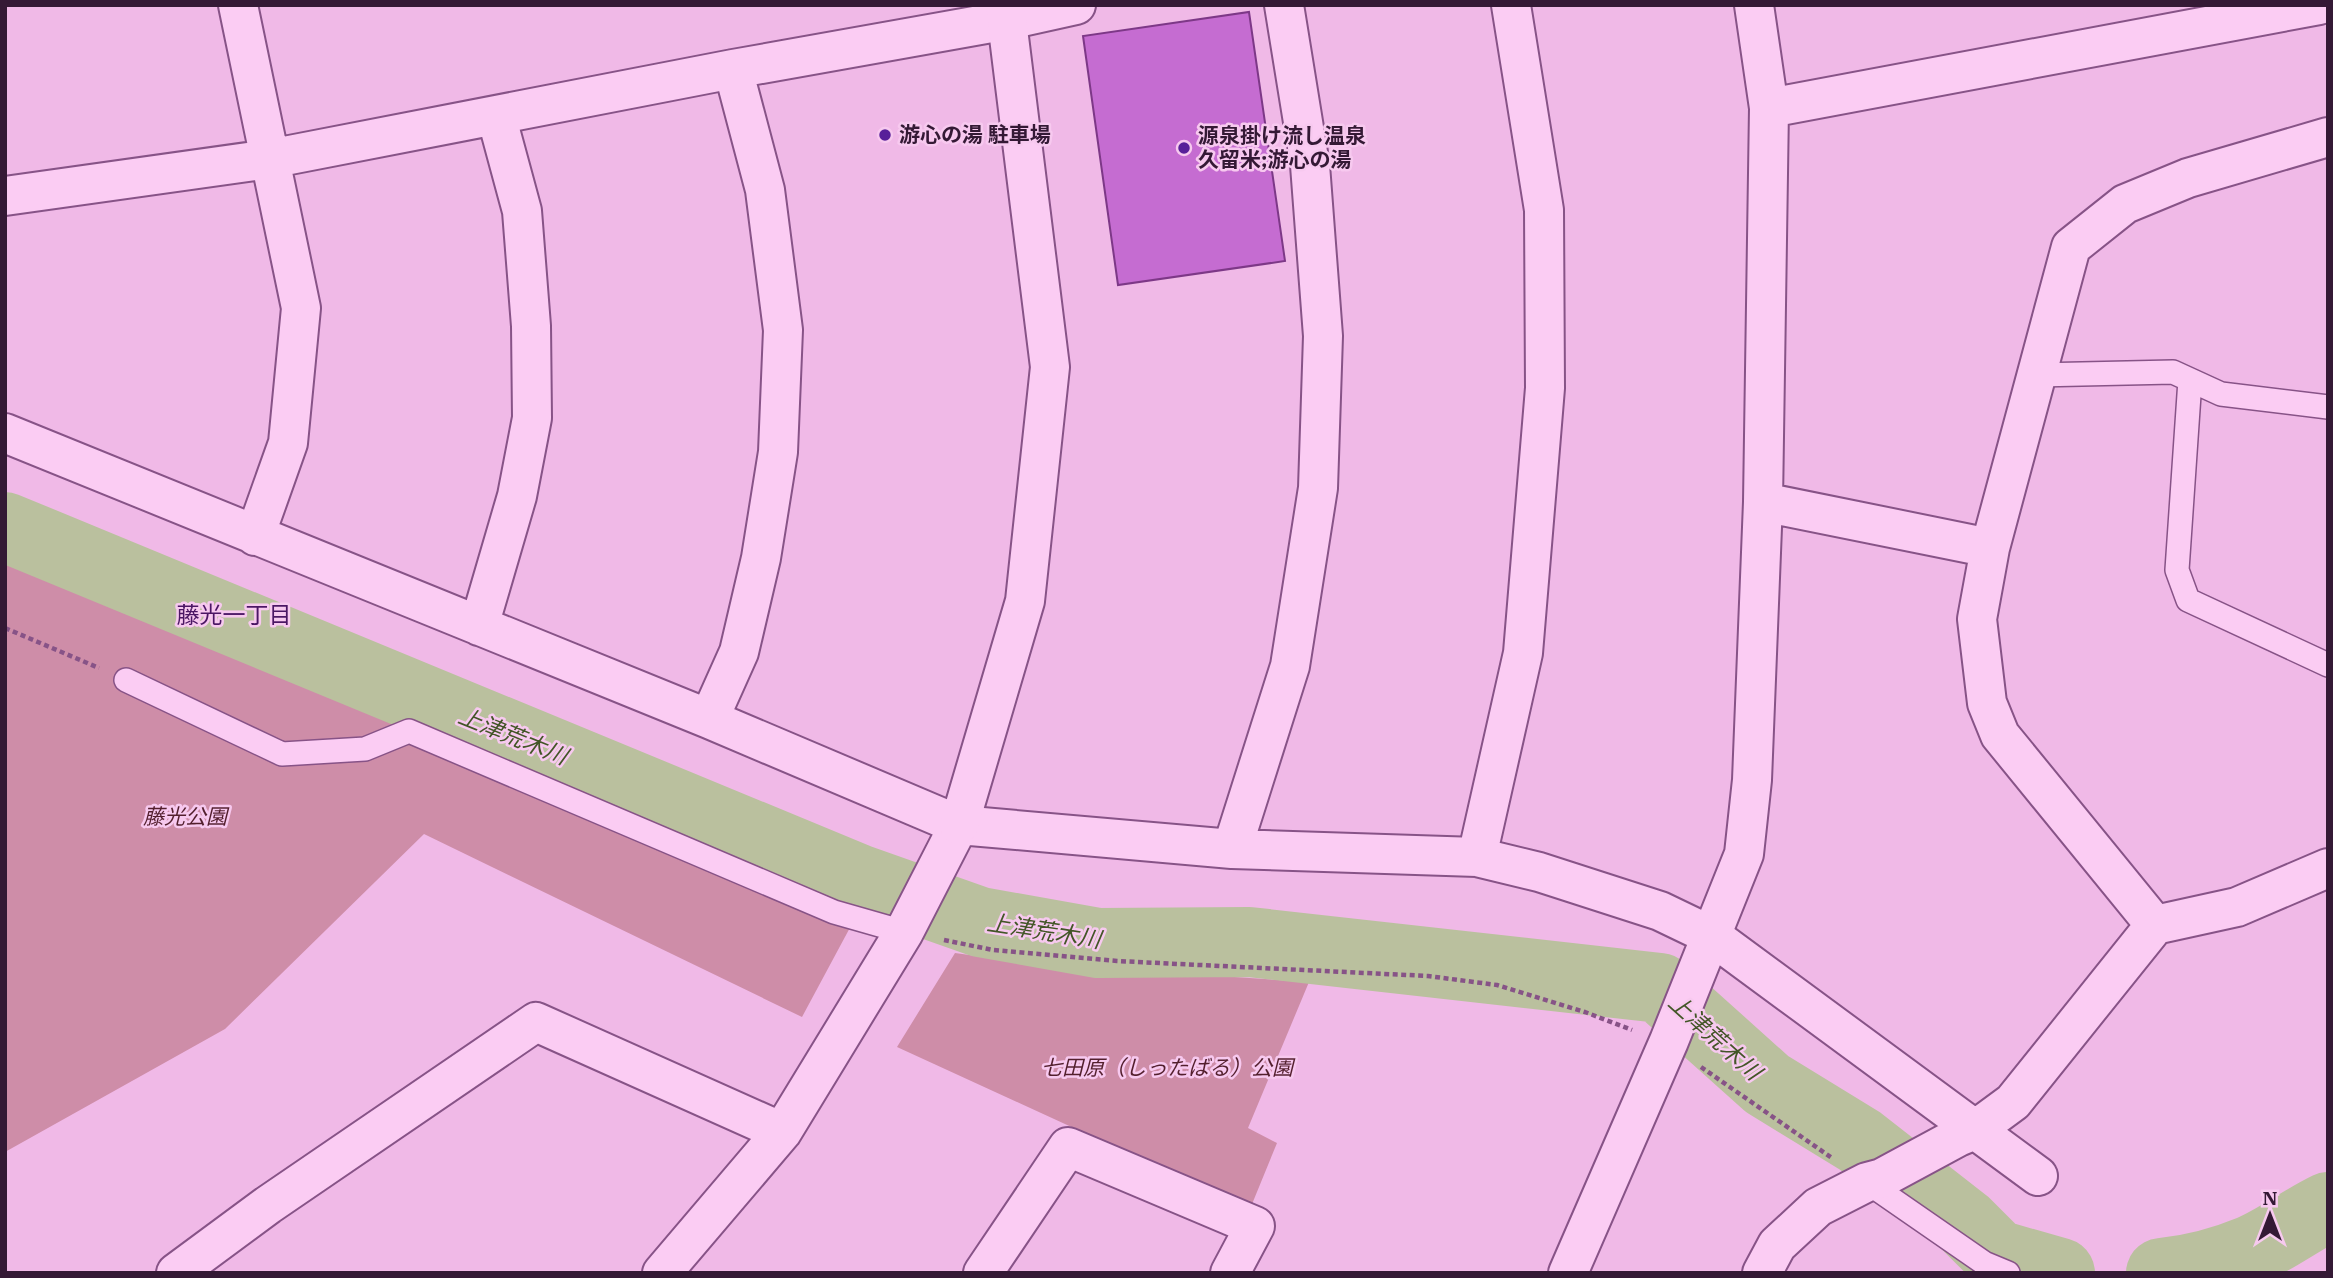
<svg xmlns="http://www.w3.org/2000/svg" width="2333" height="1278" font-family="'IBM Plex Serif','Noto Sans JP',serif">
<rect width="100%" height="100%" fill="#f0b9e7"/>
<path fill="#ce8da8" d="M5 546 860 909 802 1017 424 834 225 1029 5 1152Z
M955 953 1026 963 1309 982 1248 1128 1277 1143 1250 1209 897 1047Z"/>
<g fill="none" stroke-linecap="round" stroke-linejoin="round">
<path stroke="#bac09e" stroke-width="70" d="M5 527 861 880 980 922 1098 943 1249 942 1660 988 1767 1084 1860 1141 1965 1223 1997 1255 2060 1273
M2161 1273C2191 1270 2222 1262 2251 1250 2277 1239 2301 1220 2328 1207"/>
</g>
<path fill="#c56cd1" stroke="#7d3887" stroke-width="2" d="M1249 12 1285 261 1118 285 1083 36Z"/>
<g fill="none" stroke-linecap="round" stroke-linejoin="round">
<g stroke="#875387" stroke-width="26">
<path id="service" d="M2036 375 2173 372 2221 394 2328 407
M2190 380 2177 570 2188 600 2328 665
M126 680 282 754 365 749 409 731 834 912 904 932
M1867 1182 1984 1263 2008 1273"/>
</g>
<g stroke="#875387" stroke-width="42">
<path id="minor" d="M238 5 301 308 288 443 255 536
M1769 108 2319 5
M5 196 269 159 733 69 1008 20 1076 5
M5 433 709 719 959 825 1232 849 1477 857 1539 872 1660 911 1712 936 2038 1176
M1763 502 1990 548
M479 626 517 496 532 418 531 326 522 211 496 115
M709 719 739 652 761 558 778 452 783 330 765 190 733 69
M1232 849 1290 666 1318 488 1323 336 1310 165 1284 5
M1477 857 1523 653 1545 388 1544 210 1511 5
M2155 925 2000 735 1987 703 1977 619 1990 548 2071 247 2125 204 2188 178 2328 137
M176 1273 268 1205 536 1022 782 1132
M662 1273 782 1132 904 932 959 825
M983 1273 1068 1147 1255 1226 1230 1273
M1568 1273 1669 1041 1744 854 1752 780 1763 502 1769 108 1754 5
M1762 1273 1777 1245 1818 1207 1867 1182 1882 1178 1958 1137 1975 1130 2013 1102 2155 925 2237 907 2328 868"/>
</g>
<g stroke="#875387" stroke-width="42">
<path id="tertiary" d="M959 825 1025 601 1050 367 1005 5"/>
</g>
<path stroke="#875387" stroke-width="4.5" stroke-dasharray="5 3.5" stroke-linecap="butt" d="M5 628 99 668
M944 940 993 950 1117 961 1428 976 1497 985 1585 1012 1632 1030
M1701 1067 1832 1158"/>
<use href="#service" stroke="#fbccf3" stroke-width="23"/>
<use href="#minor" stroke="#fbccf3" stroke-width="38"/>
<use href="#tertiary" stroke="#fbccf3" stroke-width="38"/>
</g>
<g fill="#582099" stroke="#f7c9ef" stroke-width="2.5">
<circle cx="885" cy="135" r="7"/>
<circle cx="1184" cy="148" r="7"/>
</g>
<g text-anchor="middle" stroke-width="5" stroke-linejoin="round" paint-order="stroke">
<g font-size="21" font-weight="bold" fill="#341935" stroke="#f7c9ef" text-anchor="start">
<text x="899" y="142">游心の湯 駐車場</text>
<text x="1198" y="143">源泉掛け流し温泉<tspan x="1198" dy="24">久留米;游心の湯</tspan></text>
</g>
<g font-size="21" font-style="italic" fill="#531f2d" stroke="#f7c9ef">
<text x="185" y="824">藤光公園</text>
<text x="1167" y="1075">七田原（しったばる）公園</text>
</g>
<g font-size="23" fill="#4b1664" stroke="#f7c9ef">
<text x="234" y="623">藤光一丁目</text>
</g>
<g font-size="23" font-style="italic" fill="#435627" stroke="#f7c9ef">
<text transform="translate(513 736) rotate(22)" y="8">上津荒木川</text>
<text transform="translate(1044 931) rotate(9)" y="8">上津荒木川</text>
<text transform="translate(1715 1037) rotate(42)" y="8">上津荒木川</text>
</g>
</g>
<rect width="2333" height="1278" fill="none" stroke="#341935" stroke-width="14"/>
<g transform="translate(2270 1215)" stroke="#f7c9ef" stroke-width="5" paint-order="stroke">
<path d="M0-5L12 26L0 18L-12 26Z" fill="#341935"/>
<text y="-10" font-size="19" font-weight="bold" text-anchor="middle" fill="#341935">N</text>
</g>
</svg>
